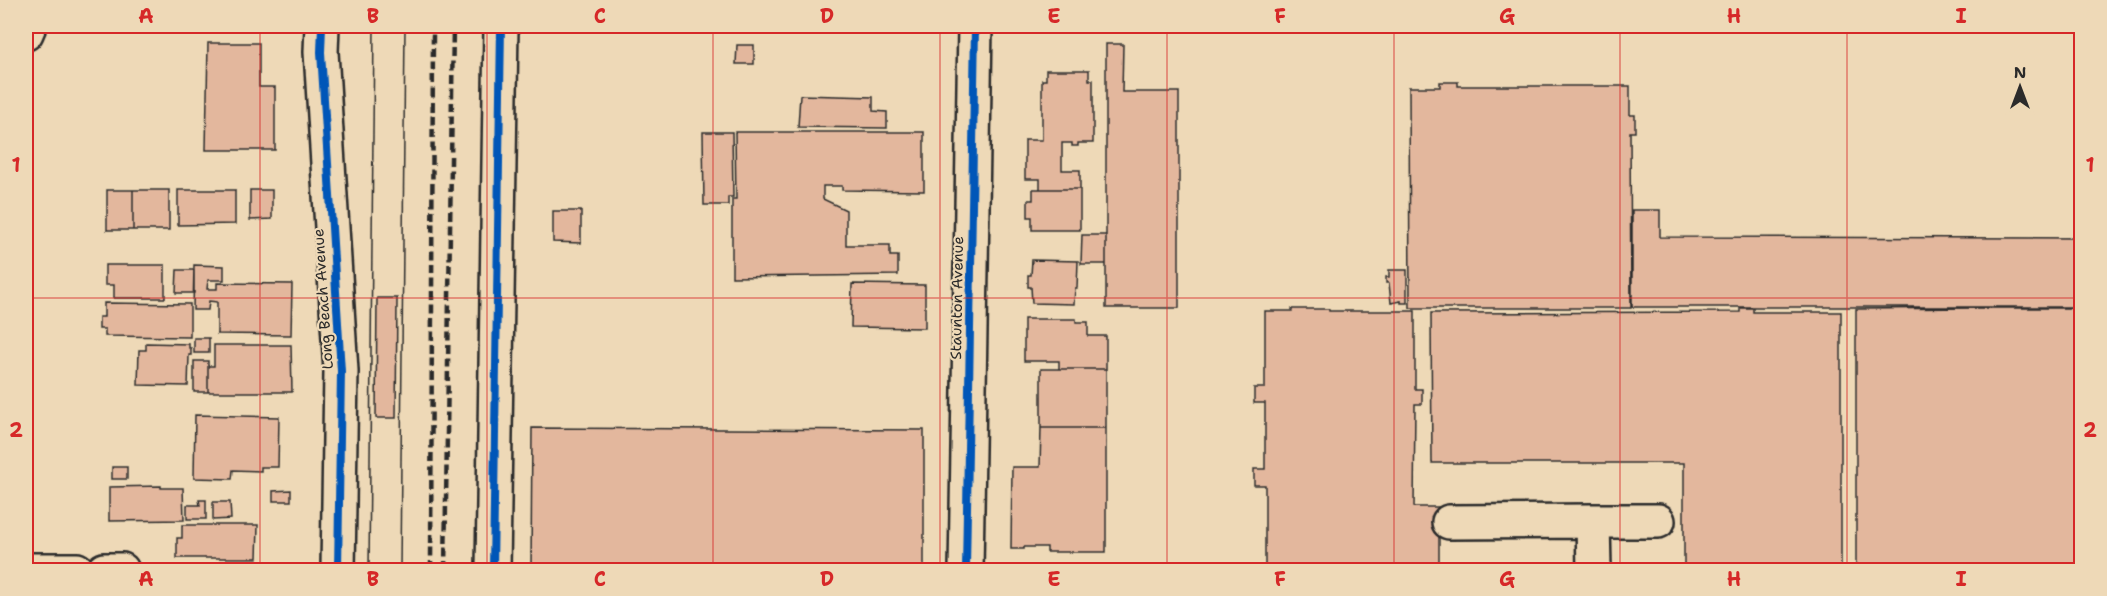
<svg xmlns="http://www.w3.org/2000/svg" width="2107" height="596" font-family="'Shantell Sans',sans-serif">
<rect width="100%" height="100%" fill="#eed9b7"/>
<filter id="ink" filterUnits="userSpaceOnUse"><feTurbulence type="fractalNoise" baseFrequency=".0167" numOctaves="2"/><feDisplacementMap in="SourceGraphic" scale="12" xChannelSelector="R" yChannelSelector="G"/><feConvolveMatrix kernelMatrix="1 2 1 2 8 2 1 2 1" color-interpolation-filters="sRGB"/></filter>
<g filter="url(#ink)">
<path fill="#e3b79d" stroke="#2b2b2b" stroke-width="1.5" d="M208 43H259V87H275V150H206Z
M1106 44H1123L1122 92H1179V308H1106Z
M737 45H754V64H736Z
M1046 70H1089V80H1093V143H1078V146H1072V143H1062V170H1080V189H1040V179H1025V140H1042V80H1046Z
M1440 82H1458V86H1630V115H1635V132H1630L1631 308H1410L1409 87H1440Z
M800 95 873 97V111L887 112V128L798 127Z
M703 132H732L733 197H728V205H704Z
M735 132H924V191L842 190V186H823V199L846 210V245H890V256H898V275L732 277V199H736Z
M1033 189H1080V230H1032V217H1028V200H1033Z
M107 190H133V230H107Z
M133 190H169V230H133Z
M178 190H235V224L178 225Z
M250 190H272V219L250 220Z
M1632 210H1660V237L2082 238V307H1632Z
M553 211H581V243L553 242Z
M1082 235H1106V264H1081Z
M1032 260 1078 261 1077 288H1075L1074 304 1032 303 1031 287H1028V275H1031Z
M105 265H165V298H114V285H105Z
M194 265 224 266V280H208L207 289H217V283L292 284 291 335 217 334V302L209 301 208 310H193Z
M177 270H194V293H176Z
M1389 270H1407V303H1401V301L1391 303 1389 283H1386V277H1389Z
M852 284 925 285V328L851 327Z
M377 298H397L396 418H376Z
M104 303 190 304V337L105 336V329H99V317H104Z
M1740 308H1753V312H1841V570H1684V463H1432L1431 313 1740 312Z
M1976 308H2082V570H1856V309Z
M1292 309H1329V311H1415V389H1422V404H1415L1414 507H1439V570H1265V485H1254V469H1265V403H1254V388H1265V311H1292Z
M1024 319H1076V322H1088V336H1106V369H1059V361H1024Z
M194 338H209V353H194Z
M146 343 189 344V348H191V355H189L188 386 138 385 139 350H146Z
M214 345H291L292 392H208V366H214Z
M194 361H208V392H194Z
M1041 369H1106V428H1041Z
M195 415 279 417 278 467H261V471L233 470 232 479 194 478Z
M532 428 924 430V570H531Z
M1041 428H1106V552H1047V547H1024V549H1011L1012 467H1040Z
M112 467H127V479H112Z
M161 486V488H183L184 520 109 521V487Z
M291 490V501H273V491Z
M199 500H206V519H187V505H200Z
M213 502H230L231 519 213 520Z
M182 525H258L257 558H177V538H182Z"/>
<g fill="none" stroke-linecap="round" stroke-linejoin="round">
<g stroke="#2b2b2b" stroke-width="38">
<path id="minor" d="M322 26 321 52 341 371 338 570
M26 33 29 26
M1593 521H1658
M1449 522 1593 521 1594 570
M26 570H77
M104 570H122
M493 570 501 26
M966 570 975 26"/>
</g>
<use href="#minor" stroke="#eed9b7" stroke-width="33"/>
<path stroke="#2b2b2b" stroke-width="1.5" d="M369 570 374 26
M400 570 405 26"/>
<path stroke="#2b2b2b" stroke-width="4.5" stroke-dasharray="9 4.5" stroke-linecap="butt" d="M431 570 433 26
M445 570 453 26"/>
<g stroke="#eed9b7" stroke-width="11">
<path id="cycleway" d="M322 26 321 52 341 371 338 570
M493 570 501 26
M966 570 975 26"/>
</g>
<use href="#cycleway" stroke="#0057b8" stroke-width="8"/>
</g>
</g>
<path fill="none" stroke="#d62828" stroke-width="1.5" stroke-opacity="0.55" d="M260 26V570M487 26V570M713 26V570M940 26V570M1167 26V570M1394 26V570M1620 26V570M1847 26V570M26 298H2082"/>
<g text-anchor="middle" stroke-width="4.5" stroke-linejoin="round" paint-order="stroke">
<g font-size="15" fill="#2b2b2b" stroke="#eed9b7">
<text transform="translate(957 298) rotate(-89)" y="5">Staunton Avenue</text>
<text transform="translate(323 299) rotate(-94)" y="5">Long Beach Avenue</text>
</g>
</g>
<rect width="2107" height="596" fill="none" stroke="#eed9b7" stroke-width="66"/>
<g transform="translate(2020 87)" stroke="#eed9b7" stroke-width="4.5" paint-order="stroke">
<path d="M0-4.5L10 22L0 15L-10 22Z" fill="#2b2b2b"/>
<text y="-9" font-size="16" font-weight="bold" text-anchor="middle" fill="#2b2b2b">N</text>
</g>
<rect x="33" y="33" width="2041" height="530" fill="none" stroke="#d62828" stroke-width="2"/>
<g font-size="20" text-anchor="middle" font-weight="bold" fill="#d62828">
<text x="146" y="23">A</text>
<text x="373" y="23">B</text>
<text x="600" y="23">C</text>
<text x="827" y="23">D</text>
<text x="1054" y="23">E</text>
<text x="1280" y="23">F</text>
<text x="1507" y="23">G</text>
<text x="1734" y="23">H</text>
<text x="1961" y="23">I</text>
<text x="16" y="172">1</text>
<text x="2090" y="172">1</text>
<text x="16" y="437">2</text>
<text x="2090" y="437">2</text>
<text x="146" y="586">A</text>
<text x="373" y="586">B</text>
<text x="600" y="586">C</text>
<text x="827" y="586">D</text>
<text x="1054" y="586">E</text>
<text x="1280" y="586">F</text>
<text x="1507" y="586">G</text>
<text x="1734" y="586">H</text>
<text x="1961" y="586">I</text>
</g>
</svg>
